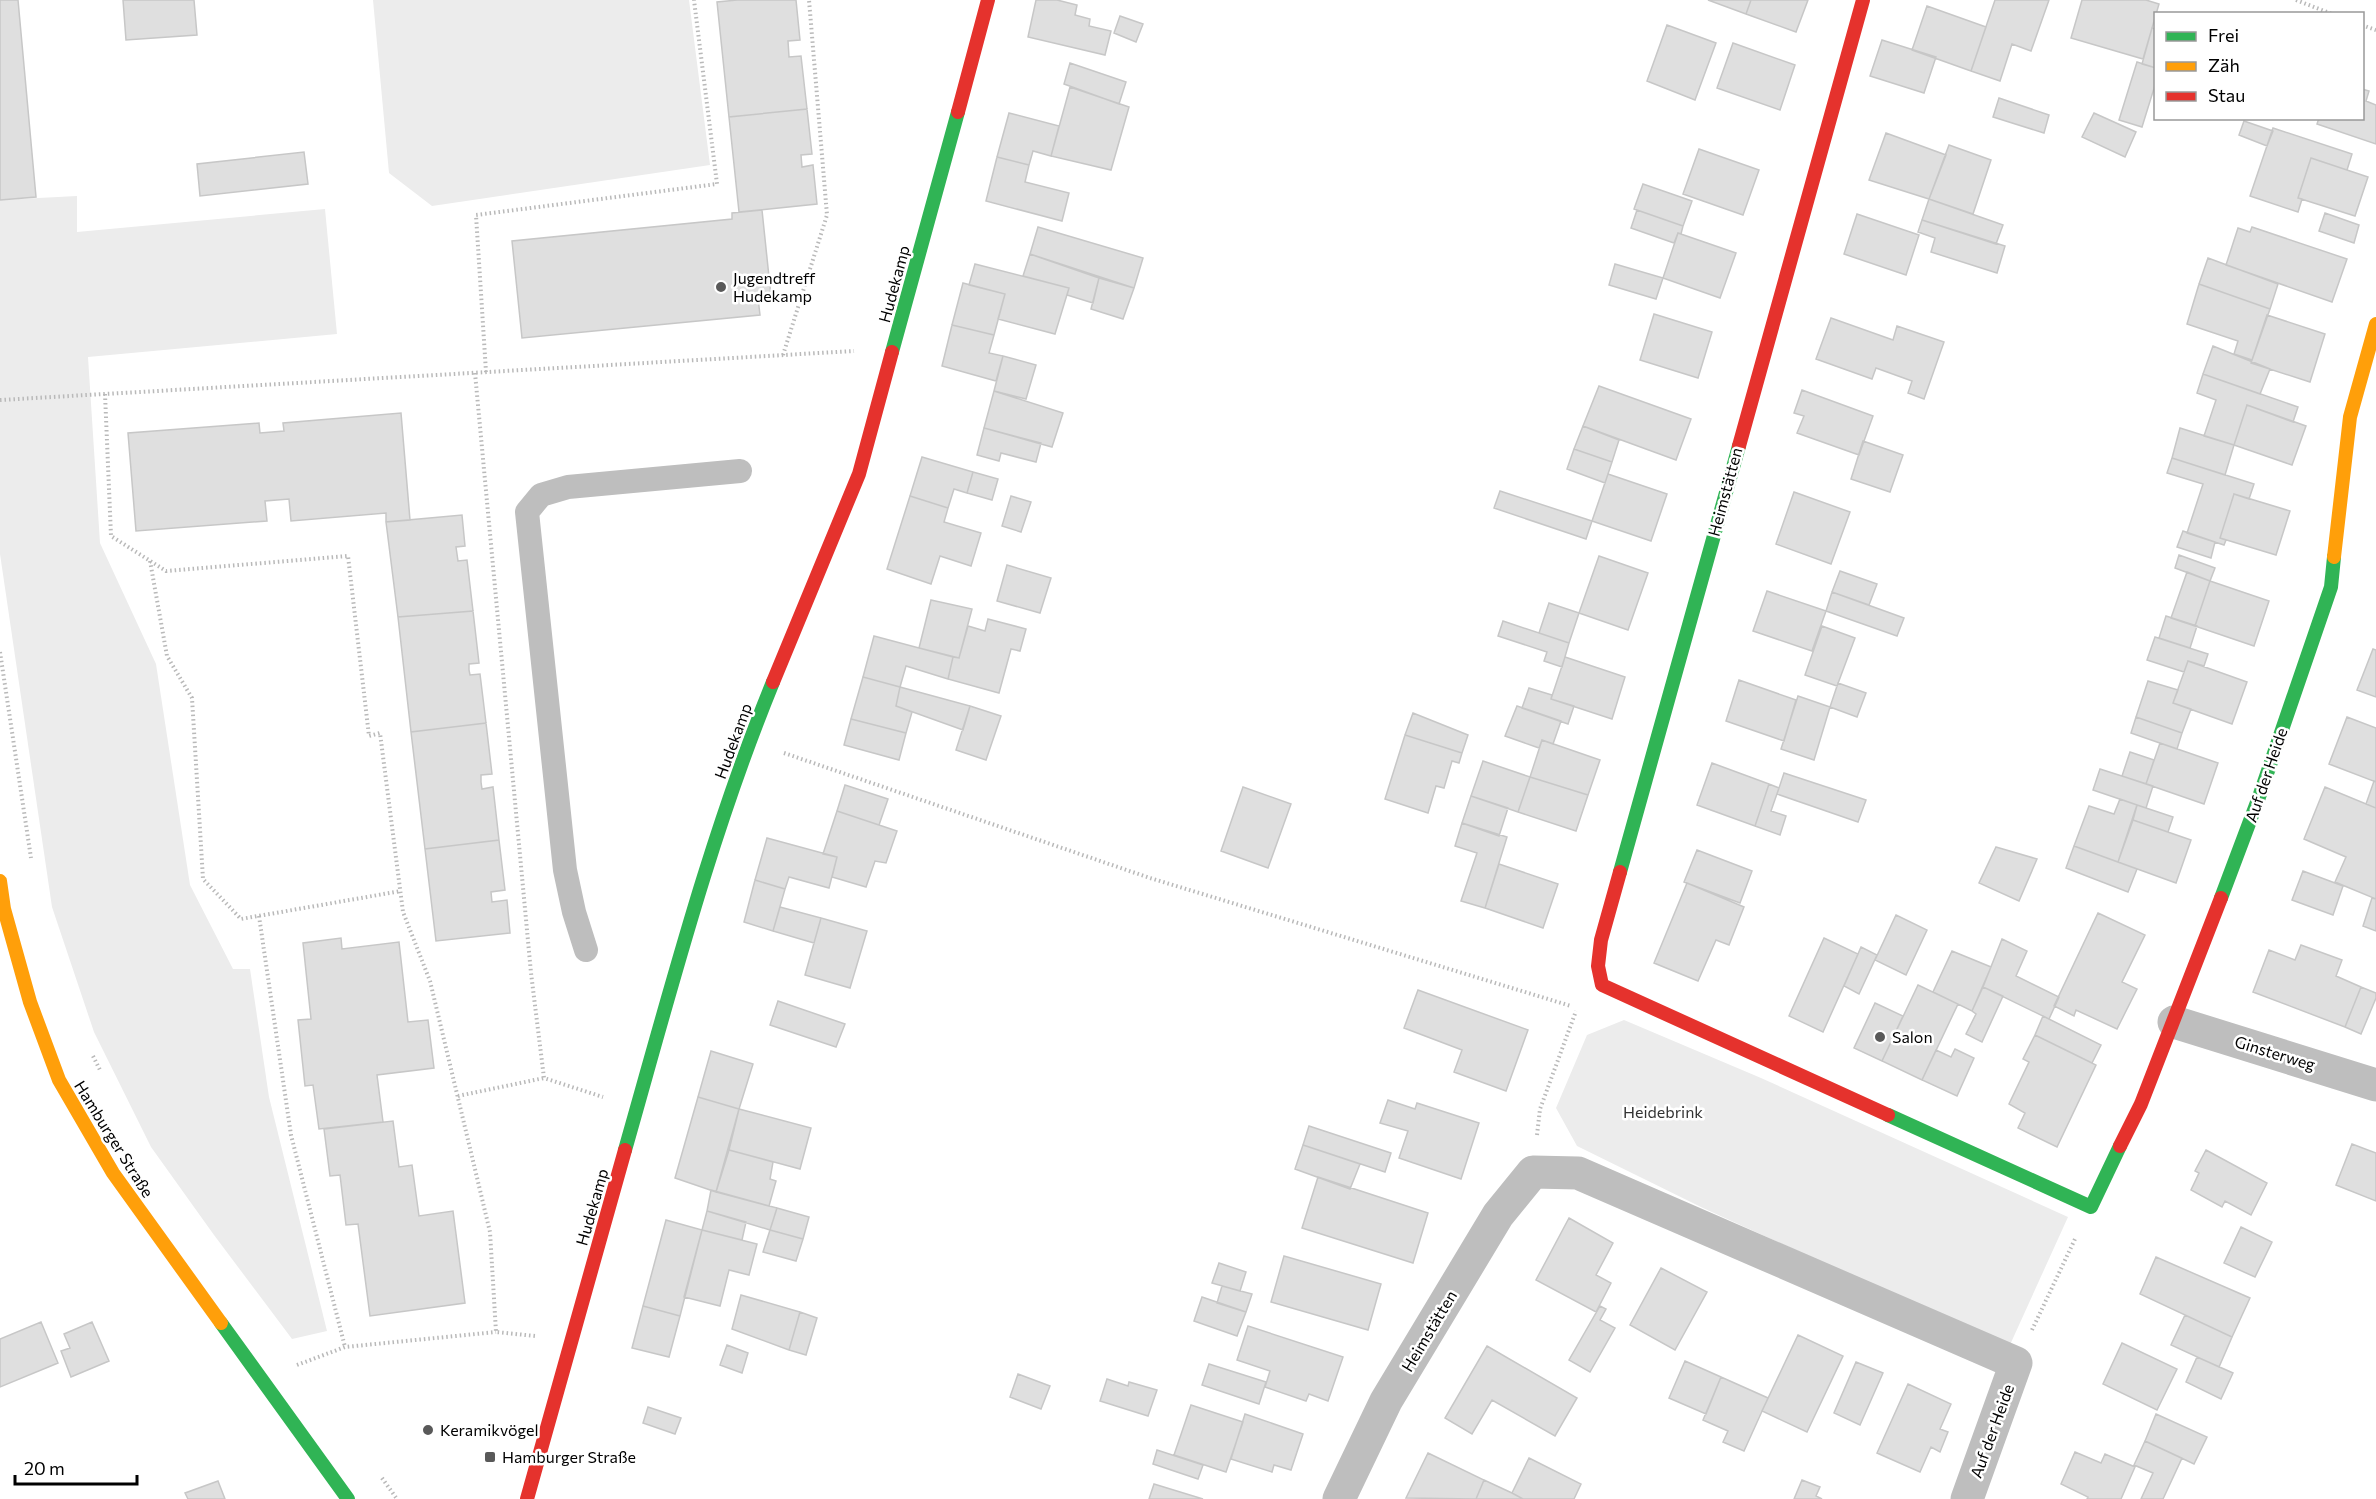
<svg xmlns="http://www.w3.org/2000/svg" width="2376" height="1499" font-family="Commissioner,sans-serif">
<rect width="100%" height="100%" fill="#fff"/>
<path fill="#ececec" d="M373 0H689L710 165 432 206 389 173Z
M77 196V232L325 209 337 334 88 357 100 543 156 664 190 885 233 969H250L269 1097 327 1331 292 1339 214 1235 151 1147 94 1032 52 907 0 554V200Z
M1624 1020 1761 1078 2068 1217 2009 1347 1703 1208 1577 1146 1556 1108 1587 1035Z"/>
<path fill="#dfdfdf" stroke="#c7c7c7" stroke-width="1.5" d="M0 0H18L36 197 0 200Z
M123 0H194L197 35 126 40Z
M737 0H796L800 40 788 41 789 57 801 56 807 109 729 117 717 2Z
M1036 0H1057L1077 5 1075 15 1090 19 1089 26 1111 31 1105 55 1028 37Z
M1708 0H1751L1746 14Z
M1751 0H1808L1796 32 1746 14Z
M1995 0H2049L2031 51 2012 44 2000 81 1971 71Z
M2082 0H2146L2159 4 2143 59 2071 38Z
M1927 6 1986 27 1971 71 1912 50Z
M1120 16 1143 24 1136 42 1114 33Z
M1667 25 1716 43 1695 100 1647 81Z
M2152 28 2156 29V68L2142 64Z
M1882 40 1936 57 1924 93 1870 76Z
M1733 43 1795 65 1780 110 1717 88Z
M2137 62 2156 68V82L2142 127 2119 120Z
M1070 63 1126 82 1119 104 1064 84Z
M1070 87 1129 107 1111 170 1051 156Z
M2362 89 2369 91 2366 101 2376 105V144L2317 124 2319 118H2362Z
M1999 98 2049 115 2044 133 1993 117Z
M807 109 812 154 801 155 802 167 813 165 817 204 739 212 729 117Z
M1009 113 1059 126 1051 156 1033 151 1029 165 997 157Z
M2094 113 2136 132 2125 157 2082 137Z
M2244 121 2273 131 2267 146 2239 135Z
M2273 128 2352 154 2347 170 2311 158 2298 198 2302 199 2298 212 2250 196Z
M1886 133 1946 155 1929 199 1869 180Z
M1949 145 1991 160 1973 214 1929 199Z
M1699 149 1759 170 1743 215 1683 194Z
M304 152 308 184 200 196 197 164Z
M997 157 1029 165 1025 182 1069 193 1062 221 986 201Z
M2311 158 2368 177 2355 216 2298 198Z
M1643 184 1692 201 1683 226 1634 209Z
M1929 199 2003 225 1996 244 1922 220Z
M762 210 771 296 758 298 760 315 522 338 512 241 732 219V213Z
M1637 210 1683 226 1681 234 1678 233 1674 243 1631 228Z
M2325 213 2359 225 2354 243 2319 231Z
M1857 214 1919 235 1906 275 1844 254Z
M1922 220 2005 246 1997 273 1931 252 1935 238 1918 232Z
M1038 227 1143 258 1134 288 1030 254Z
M2252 227 2347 259 2332 302 2226 265 2238 228 2250 232Z
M1678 233 1736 253 1720 298 1663 278Z
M1030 254 1099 278 1093 303 1067 295 1069 288 1023 276Z
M2208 258 2278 284 2270 309 2199 284Z
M975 264 1069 288 1055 334 998 319 1005 294 969 285Z
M1615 264 1663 278 1656 299 1609 285Z
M1099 278 1134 288 1123 319 1091 309Z
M963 283 1005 294 994 335 952 325Z
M2199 284 2270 309 2252 360 2234 354 2238 341 2187 324Z
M1654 314 1712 332 1698 378 1640 360Z
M2267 315 2325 334 2310 382 2251 363Z
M1831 318 1893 340 1897 326 1944 342 1924 399 1908 393 1912 381 1876 368 1872 379 1816 359Z
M952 325 994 335 989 353 1003 356 996 381 942 366Z
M2213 346 2270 369 2260 394 2203 374Z
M1003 356 1036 365 1026 399 994 391Z
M2203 374 2298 407 2293 422 2247 405 2234 445 2204 436 2216 400 2197 393Z
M1599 386 1691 419 1676 460 1583 426Z
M1802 390 1873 416 1859 455 1797 433 1804 416 1794 413Z
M994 391 1063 413 1052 447 984 428Z
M2247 405 2306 426 2292 465 2234 445Z
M401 413 410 520 386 522V513L291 521 289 499 265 501 267 521 136 531 128 433 259 423 260 433 284 431 283 423Z
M1583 426 1619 440 1612 462 1574 449Z
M984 428 1041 443 1036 462 1001 453 999 461 977 455Z
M2180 428 2234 445 2225 475 2172 458Z
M1863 441 1903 455 1890 492 1851 479Z
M1574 449 1612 462 1605 483 1567 469Z
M922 457 973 472 967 493 954 489 948 508 910 496Z
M2172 458 2254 484 2249 499 2234 494 2220 538 2226 540 2224 545 2187 533 2203 484 2167 473Z
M973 472 998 479 992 500 967 493Z
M1608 474 1667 494 1651 541 1592 521Z
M1500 491 1592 521 1586 539 1494 508Z
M1794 492 1850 512 1831 564 1776 544Z
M2234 494 2290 511 2276 555 2220 538Z
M910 496 948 508 944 522 981 533 971 566 940 556 931 584 887 569Z
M1011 496 1031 502 1021 532 1002 526Z
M462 515 465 546 456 547 458 561 467 560 473 611 398 617 386 522Z
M2183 531 2215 542 2211 558 2177 547Z
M2179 555 2215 568 2210 581 2175 568Z
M1599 556 1648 573 1628 630 1579 613Z
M1007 565 1051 578 1040 613 997 601Z
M1840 571 1877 584 1869 605 1832 592Z
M2187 572 2210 581 2195 626 2171 618Z
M2210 581 2269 601 2254 646 2195 626Z
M1767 591 1826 611 1812 651 1753 631Z
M1832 592 1904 618 1897 636 1826 611Z
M931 600 972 609 959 658 919 648Z
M1549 603 1579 613 1569 643 1539 633Z
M473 611 479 663 469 664V670L470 675 480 674 486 723 411 732 398 617Z
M2166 616 2197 626 2190 648 2159 638Z
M988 619 1026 629 1020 651 1011 649 999 693 948 679 953 657 959 658 968 626 985 631Z
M1503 621 1569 643 1562 667 1544 661 1547 652 1498 636Z
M1822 626 1855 638 1837 686 1805 675Z
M874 636 953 657 948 679 906 666 900 687 863 677Z
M2155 637 2208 654 2204 666 2188 661 2184 672 2147 660Z
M2373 649 2376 650V697L2357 690Z
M1565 657 1625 677 1612 719 1551 699Z
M2188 661 2247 682 2232 724 2173 703Z
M863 677 900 687 896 706 912 712 906 733 851 719Z
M1739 680 1796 700 1784 741 1726 721Z
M2148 681 2178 690 2173 703 2191 709 2182 733 2136 717Z
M1838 683 1866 693 1857 717 1830 707Z
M900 687 970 706 963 730 896 706Z
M1529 688 1552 695 1551 699 1574 706 1568 724 1522 708Z
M1798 696 1830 707 1814 760 1781 749Z
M970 706 1001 716 986 760 956 750Z
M1517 706 1561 721 1553 744 1542 740 1539 748 1505 736Z
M1413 713 1468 735 1462 753 1405 735Z
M2136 717 2182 733 2177 749 2131 733Z
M2347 717 2376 728V782L2329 764Z
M851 719 906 733 899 760 844 745Z
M486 723 492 774 481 775V782L482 789 493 787 499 840 425 849 411 732Z
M1405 735 1462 753 1459 763 1452 761 1444 788 1436 786 1428 813 1385 799Z
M1542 740 1600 760 1588 795 1530 777Z
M2160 743 2218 763 2204 804 2146 784Z
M2130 752 2154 760 2146 784 2122 776Z
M1483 761 1530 777 1518 812 1471 796Z
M1712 763 1769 784 1755 826 1697 805Z
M2100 769 2153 786 2146 808 2093 790Z
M1784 773 1866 800 1858 822 1777 794Z
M1530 777 1588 795 1576 831 1518 812Z
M2374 781 2376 782V808L2366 804Z
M1769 784 1779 788 1771 811 1786 816 1780 835 1755 826Z
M845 785 888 799 879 825 837 811Z
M1243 787 1291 804 1268 868 1221 851Z
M2325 787 2376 808V899L2335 882 2346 857 2304 839Z
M1471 796 1508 808 1499 836 1462 823Z
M2120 799 2137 805 2118 862 2074 846 2089 806 2114 814Z
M2137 805 2173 817 2168 832 2133 820Z
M837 811 897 831 886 863 875 861 866 887 832 877 837 857 823 854Z
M2133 820 2191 840 2176 883 2118 862Z
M1462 823 1507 837 1485 908 1461 901 1477 853 1455 846Z
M767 838 837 857 829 888 789 877 785 889 755 880Z
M499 840 505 890 491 892 492 902 507 900 510 933 436 941 425 849Z
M2074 846 2137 869 2128 892 2066 868Z
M1996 847 2037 859 2019 901 1979 883Z
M1697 850 1752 871 1740 903 1684 882Z
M1499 864 1558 884 1543 928 1485 908Z
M2303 871 2343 886 2333 915 2292 900Z
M755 880 785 889 773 931 744 922Z
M1687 883 1744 907 1729 945 1716 940 1698 981 1654 963Z
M2372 898 2376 899V931L2363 926Z
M780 907 821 918 814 943 773 931Z
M2098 913 2145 935 2122 982 2137 989 2117 1029 2076 1010 2074 1016 2054 1006Z
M1896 915 1927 930 1906 975 1875 960Z
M821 918 867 931 850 988 805 975Z
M341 938 342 949 399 942 408 1022 428 1020 434 1068 377 1075 383 1122 319 1129 313 1085 305 1086 298 1020 311 1019 303 943Z
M1824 938 1858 954 1823 1032 1789 1016Z
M2002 939 2027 951 2016 976 2059 997 2049 1019 1983 987Z
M2301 945 2342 960 2336 976 2361 987 2345 1027 2253 992 2269 950 2295 960Z
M1861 947 1877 955 1859 994 1844 986Z
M1952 951 1991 967 1972 1011 1933 992Z
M1918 985 1958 1004 1922 1080 1882 1061Z
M1983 987 2003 996 1982 1042 1966 1034 1976 1014 1972 1011Z
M2361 987 2376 993V998L2361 1034 2345 1027Z
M1418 990 1528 1030 1506 1091 1454 1072 1462 1050 1404 1028Z
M778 1001 845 1024 836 1047 770 1025Z
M1875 1003 1903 1016 1882 1061 1854 1048Z
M2043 1016 2101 1045 2092 1063 2035 1035Z
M2035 1035 2096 1065 2057 1147 2018 1128 2025 1113 2009 1104 2029 1062 2023 1059Z
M1955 1049 1974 1058 1957 1096 1922 1080 1936 1050 1951 1057Z
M711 1051 753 1064 739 1109 698 1097Z
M698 1097 739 1109 716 1192 675 1178Z
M1388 1100 1415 1109 1417 1103 1479 1123 1461 1179 1399 1158 1408 1131 1380 1123Z
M739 1109 811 1128 800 1169 729 1150Z
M393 1121 399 1167 412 1165 419 1216 453 1211 465 1303 370 1316 358 1224 346 1225 340 1175 330 1176 324 1129Z
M1309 1126 1391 1153 1385 1172 1303 1145Z
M2352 1144 2376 1153V1201L2336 1185Z
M1303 1145 1360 1164 1350 1189 1295 1169Z
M729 1150 773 1162 770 1179 776 1181 769 1206 716 1192Z
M2206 1150 2267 1183 2251 1215 2225 1201 2222 1207 2191 1190 2199 1173 2195 1171Z
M1318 1177 1428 1213 1413 1263 1302 1228Z
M711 1190 777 1208 770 1230 707 1211Z
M777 1208 809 1217 803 1239 770 1230Z
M707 1211 746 1222 742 1240 702 1230Z
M1569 1218 1613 1243 1596 1275 1611 1283 1596 1312 1536 1280Z
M666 1220 702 1230 680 1316 643 1306Z
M2241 1227 2272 1242 2255 1277 2224 1263Z
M702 1230 757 1244 749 1275 729 1270 720 1306 684 1297Z
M770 1230 803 1239 796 1261 763 1252Z
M1284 1256 1381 1284 1368 1330 1271 1302Z
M2156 1257 2250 1298 2232 1337 2140 1294Z
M1219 1263 1246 1272 1240 1291 1212 1283Z
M1661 1268 1707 1292 1675 1350 1630 1325Z
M1222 1286 1252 1294 1246 1312 1217 1303Z
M741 1295 800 1312 789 1350 732 1329Z
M1202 1297 1246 1312 1237 1336 1194 1321Z
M643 1306 680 1316 669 1357 632 1348Z
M1600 1306 1606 1309 1600 1320 1615 1328 1590 1372 1569 1360Z
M800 1312 817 1318 806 1355 789 1350Z
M2185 1315 2232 1337 2219 1367 2171 1345Z
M41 1322 58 1363 0 1387V1339Z
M92 1322 109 1361 71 1377 61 1351 70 1348 64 1334Z
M1248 1326 1343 1357 1328 1401 1309 1394 1306 1401 1265 1387 1270 1371 1237 1360Z
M1798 1335 1843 1356 1807 1432 1762 1411Z
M2122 1343 2177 1369 2157 1410 2103 1384Z
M727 1345 748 1353 742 1373 720 1365Z
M1487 1346 1577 1398 1555 1436 1492 1400 1472 1434 1445 1418Z
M2197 1357 2233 1373 2221 1399 2186 1382Z
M1685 1361 1721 1377 1706 1414 1669 1398Z
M1856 1362 1883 1373 1860 1425 1834 1413Z
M1209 1364 1266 1382 1259 1404 1202 1385Z
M1018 1374 1050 1386 1041 1409 1010 1397Z
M1721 1377 1768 1398 1744 1451 1723 1442 1728 1431 1703 1420Z
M1107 1379 1128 1386 1129 1382 1157 1390 1148 1416 1100 1401Z
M1908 1384 1951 1404 1940 1429 1948 1432 1940 1452 1931 1447 1920 1472 1877 1453Z
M1191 1405 1243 1422 1226 1472 1174 1455Z
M648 1407 681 1418 675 1434 643 1423Z
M1245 1414 1303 1434 1291 1470 1274 1465 1272 1472 1231 1459Z
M2156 1414 2207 1437 2194 1464 2145 1441Z
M2145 1441 2182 1458 2163 1499H2141L2153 1473 2134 1465Z
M1157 1450 1203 1465 1198 1479 1153 1464Z
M2075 1452 2101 1463 2105 1454 2135 1467 2121 1499H2087L2088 1497 2061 1484Z
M1428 1453 1484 1480 1476 1499 1406 1498Z
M1529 1458 1581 1484 1574 1499H1523L1512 1493Z
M1484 1480 1512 1493 1523 1499H1476Z
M1802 1480 1820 1487 1816 1496 1822 1499H1794Z
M218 1481 225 1499H188L185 1493Z
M1154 1484 1203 1499H1149Z"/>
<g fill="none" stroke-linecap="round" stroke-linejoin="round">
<path stroke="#b9b9b9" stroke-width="4" stroke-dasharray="1.5 3" stroke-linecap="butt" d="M2296 0 2332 14
M2362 25 2376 30
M783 355 827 215 809 0
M486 372 476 215 717 184 694 0
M475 373 531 973 544 1078 603 1097
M105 394 111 536 166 571 348 556 369 736 380 733 403 912 430 981 490 1232 496 1332 535 1336
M0 400 854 351
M150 561 167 656 192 698 203 879 241 919 401 891
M0 652 31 858
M784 753 1150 878 1571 1006
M259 916 291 1135 345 1347
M93 1056 100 1070
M458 1096 544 1078
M1537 1135 1540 1109 1576 1011
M2032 1330 2075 1239
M297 1365 345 1347 496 1332
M382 1478 397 1499"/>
<path stroke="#bebebe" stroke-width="24" d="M586 950 574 912 565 870 527 512 541 495 568 487 740 471"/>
<path stroke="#bebebe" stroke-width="33" d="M2174 1022 2376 1085
M1339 1499 1386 1401 1498 1215 1533 1172 1578 1173 2016 1363 1967 1499"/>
<path stroke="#30b455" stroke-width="14" d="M892 352 958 112
M1620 872 1739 446
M2221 898 2259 797 2331 587 2334 557
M1888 1115 2091 1207 2120 1146
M625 1150C670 992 711 833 773 682
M221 1323 348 1499"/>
<path stroke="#ff9f0a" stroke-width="14" d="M2334 557 2350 417 2376 324
M0 881 4 909 30 1002 59 1080 113 1173 221 1323"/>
<path stroke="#e5322d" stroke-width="14" d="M958 112 988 0
M1739 446 1863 0
M773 682 859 474 892 352
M1620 872 1601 940 1598 966 1602 985 1888 1115
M2120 1146 2141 1104 2221 898
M527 1499 625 1150"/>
</g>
<g fill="#595959" stroke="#fff" stroke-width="2">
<circle cx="721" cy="287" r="6"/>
<circle cx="1880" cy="1037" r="6"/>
<circle cx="428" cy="1430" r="6"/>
<rect x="484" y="1451" width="12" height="12" rx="3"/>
</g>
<g text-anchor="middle" stroke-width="5" stroke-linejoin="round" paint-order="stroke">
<g font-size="16" fill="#000" stroke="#fff" text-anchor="start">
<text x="733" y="284">Jugendtreff<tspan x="733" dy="18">Hudekamp</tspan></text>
<text x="1892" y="1043">Salon</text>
<text x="440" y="1436">Keramikvögel</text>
<text x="502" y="1463">Hamburger Straße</text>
</g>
<g font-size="16" fill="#000" stroke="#fff">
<text transform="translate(894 284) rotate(-75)" y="6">Hudekamp</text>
<text transform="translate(1725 492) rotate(-75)" y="6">Heimstätten</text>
<text transform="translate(733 741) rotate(-70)" y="6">Hudekamp</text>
<text transform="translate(2266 775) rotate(-71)" y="6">Auf der Heide</text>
<text transform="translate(2275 1053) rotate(17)" y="6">Ginsterweg</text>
<text transform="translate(114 1139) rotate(58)" y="6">Hamburger Straße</text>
<text transform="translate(592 1207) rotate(-74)" y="6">Hudekamp</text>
<text transform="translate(1429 1331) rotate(-59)" y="6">Heimstätten</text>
<text transform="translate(1992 1431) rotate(-70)" y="6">Auf der Heide</text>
</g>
<g font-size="16" fill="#333" stroke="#fff">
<text x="1663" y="1118">Heidebrink</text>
</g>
</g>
<rect x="2154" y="12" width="210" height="108" fill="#ffffff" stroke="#999999" stroke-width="1.5"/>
<rect x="2166" y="32" width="30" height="9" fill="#30b455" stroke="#999999" stroke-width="1.5"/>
<text x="2208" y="42" font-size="18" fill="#000000">Frei</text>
<rect x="2166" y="62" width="30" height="9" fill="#ff9f0a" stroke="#999999" stroke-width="1.5"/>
<text x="2208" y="72" font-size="18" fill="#000000">Zäh</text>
<rect x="2166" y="92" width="30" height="9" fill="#e5322d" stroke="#999999" stroke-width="1.5"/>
<text x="2208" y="102" font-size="18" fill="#000000">Stau</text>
<path d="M15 1475v9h122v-9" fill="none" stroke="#000000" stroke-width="3"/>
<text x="24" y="1475" font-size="18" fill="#000000" stroke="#ffffff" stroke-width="4.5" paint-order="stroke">20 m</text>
</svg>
